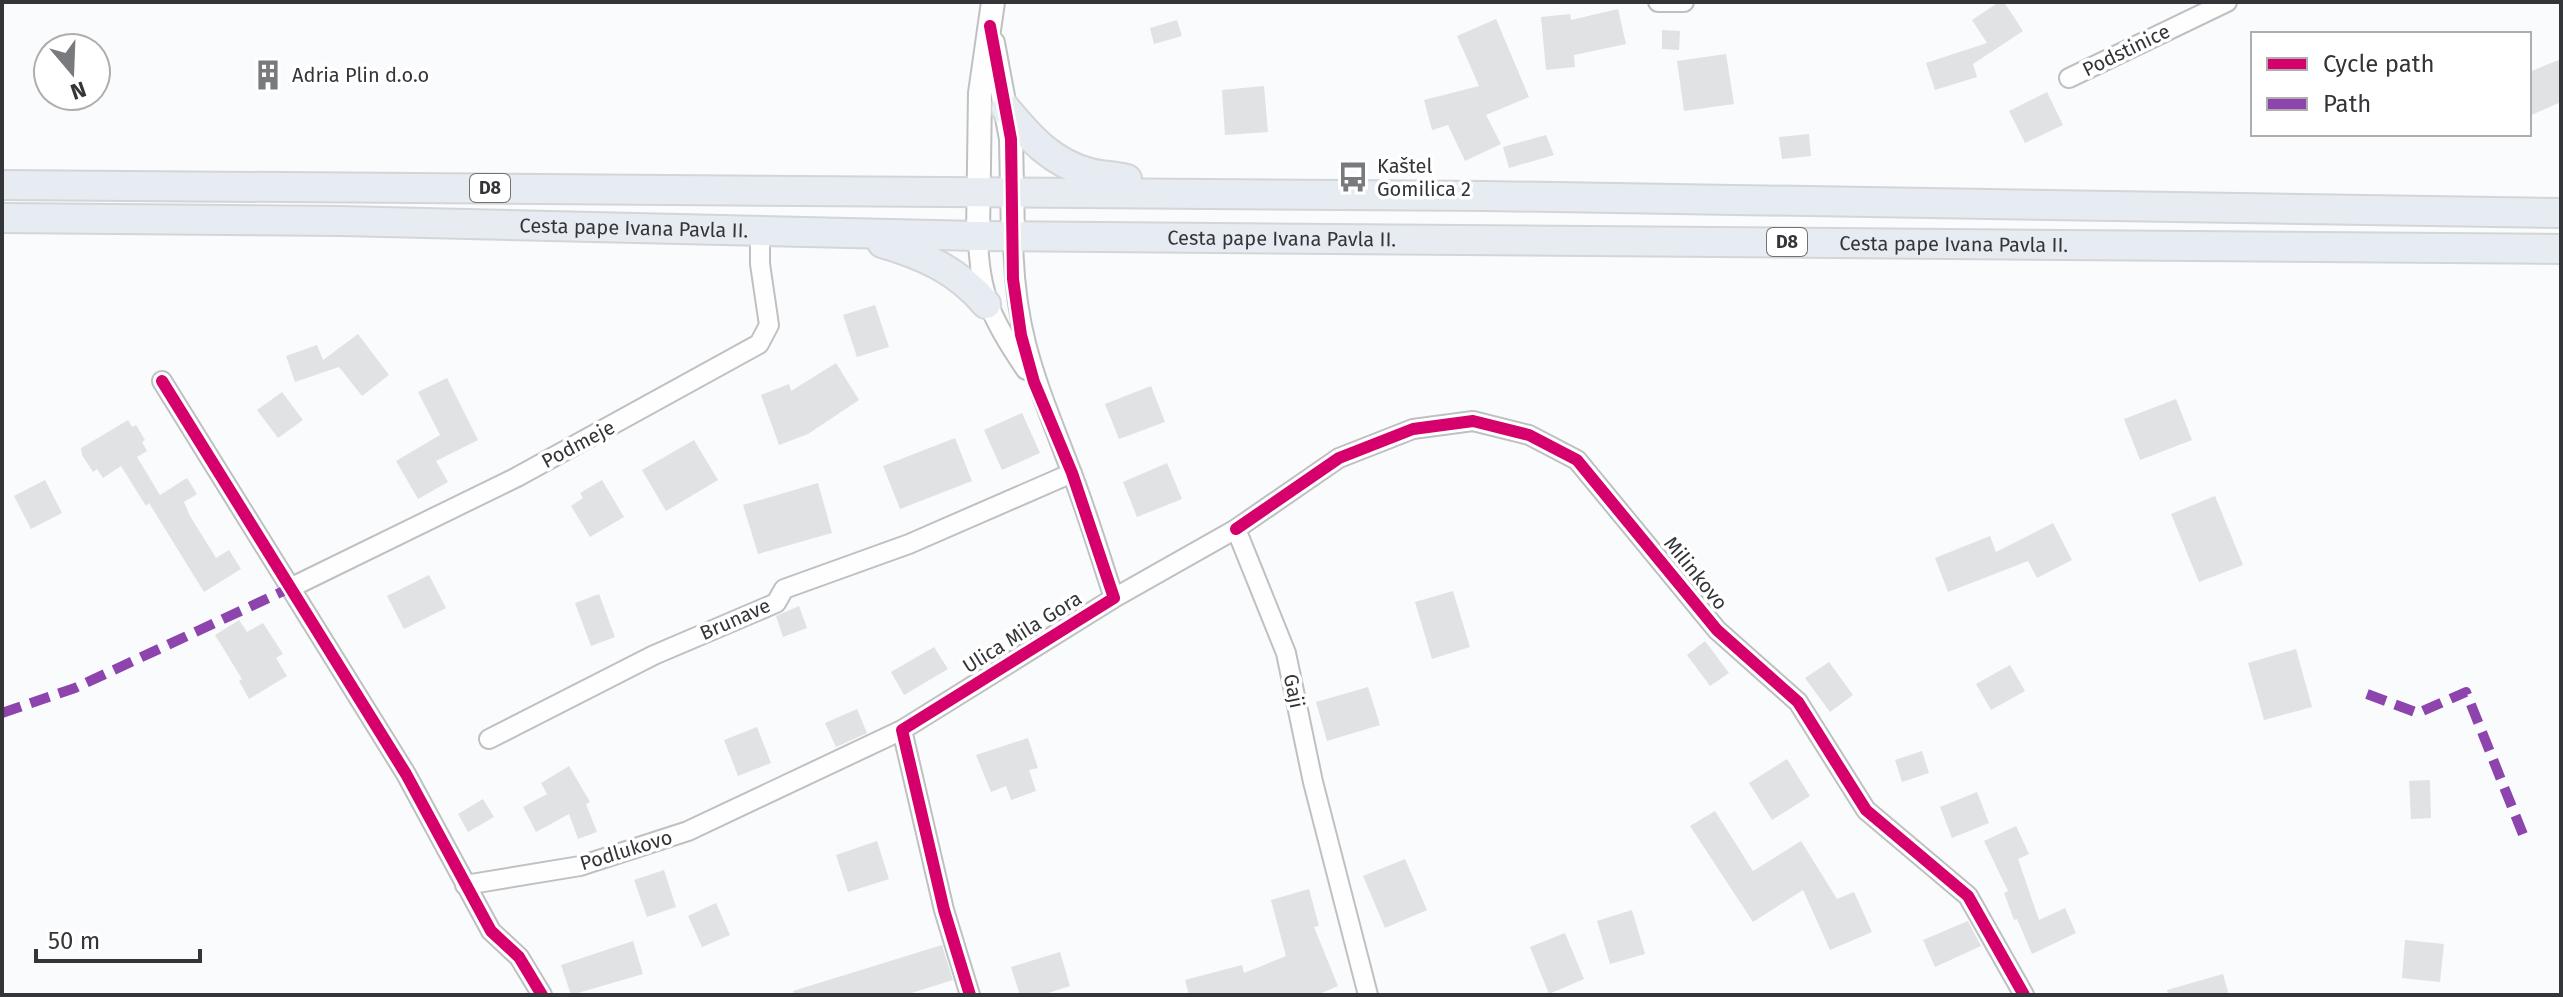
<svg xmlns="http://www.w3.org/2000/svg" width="2563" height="997" font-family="'Fira Sans',sans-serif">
<rect width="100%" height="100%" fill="#f9fbfd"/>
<path fill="#e0e2e4" d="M1999 2H2004L2023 31 1973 64 1977 77 1935 90 1926 63 1987 43 1972 20Z
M1618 9 1626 44 1574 55 1575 67 1546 70 1541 17 1570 14 1571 20Z
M1496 19 1529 97 1486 115 1501 144 1465 161 1448 125 1432 130 1424 100 1479 86 1457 36Z
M1177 20 1182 36 1154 44 1150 28Z
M1662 30 1680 31 1679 50 1662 49Z
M1726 54 1734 104 1684 111 1677 61Z
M2561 59V102L2529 116V72Z
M1264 86 1268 132 1225 135 1222 90Z
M2047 92 2063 125 2025 143 2009 111Z
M1809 134 1811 156 1782 159 1779 137Z
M1546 135 1554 155 1509 168 1503 147Z
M875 305 889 347 857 357 843 315Z
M358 334 389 375 362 396 339 367 295 382 286 356 317 345 323 360Z
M836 363 859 400 808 434 779 445 761 395 789 384 791 391Z
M447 378 478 440 436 461 448 482 418 499 396 461 440 435 418 392Z
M1151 386 1165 422 1119 439 1105 404Z
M282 392 303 420 278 438 257 410Z
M2176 399 2192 440 2140 460 2124 419Z
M1022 413 1040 453 1002 470 984 430Z
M128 420 132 427 136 425 145 440 142 442 147 451 137 457 160 495 187 478 197 494 184 502 190 516 216 558 229 550 241 569 204 592 149 503 146 506 121 466 103 478 97 469 93 472 82 455 81 448Z
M955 438 972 481 900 509 883 466Z
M694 440 718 480 666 511 642 470Z
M1167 463 1182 499 1137 517 1123 482Z
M45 480 62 513 31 529 14 496Z
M602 480 624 517 590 537 571 506 583 498 580 493Z
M818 483 832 533 758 554 743 505Z
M2215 496 2243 565 2199 582 2171 514Z
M2053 523 2072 560 2037 578 2028 561 1948 592 1935 558 1990 536 1996 552Z
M429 575 446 608 404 629 387 596Z
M1453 591 1470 647 1432 659 1415 602Z
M599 594 615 637 591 646 575 603Z
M799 606 807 628 783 637 776 616Z
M239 620 247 632 263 623 283 654 276 658 287 676 249 699 239 681 242 679 215 635Z
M1705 641 1729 673 1710 686 1687 655Z
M934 647 948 669 904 695 891 672Z
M2296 649 2312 707 2264 720 2248 663Z
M1829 662 1853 695 1830 712 1805 678Z
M2010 665 2025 691 1991 710 1976 684Z
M1368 687 1380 725 1327 741 1316 702Z
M857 709 867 733 836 747 825 723Z
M757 727 771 763 738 776 724 740Z
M1028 738 1038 768 1029 770 1036 791 1011 800 1006 786 991 792 976 755Z
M1922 751 1929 773 1902 782 1895 760Z
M1787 759 1810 796 1772 820 1749 783Z
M569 766 590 802 586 804 597 832 578 839 569 814 536 832 523 807 547 794 541 783Z
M2430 780 2431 818 2411 819 2409 781Z
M1977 792 1989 823 1952 838 1940 807Z
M483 799 494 817 468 832 458 814Z
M1715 811 1753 871 1801 841 1837 899 1854 892 1872 932 1830 950 1803 890 1753 922 1690 826Z
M2016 826 2029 854 2018 859 2039 920 2065 908 2076 933 2032 954 2017 919 2014 920 2004 893 2008 891 1984 841Z
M877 841 889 879 848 892 836 855Z
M1405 859 1427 910 1385 928 1363 876Z
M664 870 676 907 647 917 634 880Z
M1309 889 1319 926 1314 927 1338 986 1317 995H1189L1185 980 1242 965 1244 973 1286 956 1271 900Z
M716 903 730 935 702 947 688 916Z
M1632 910 1645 954 1610 964 1597 921Z
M1968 921 1981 946 1935 967 1923 940Z
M1565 933 1584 979 1549 994 1530 947Z
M2405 940 2444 944 2440 982 2402 978Z
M633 941 643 974 571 995 561 965Z
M942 945 953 980 905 995H794L793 991Z
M1060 952 1070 986 1042 995H1020L1011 967Z
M2223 974 2229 995H2168L2167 990Z"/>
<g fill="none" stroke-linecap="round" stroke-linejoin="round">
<g stroke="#bfc0c2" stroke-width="22">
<path id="minor" d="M1658 2H1684
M2069 78 2227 2
M978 236C979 295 993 322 1026 370
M162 381 406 774 491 931 519 957 542 995
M1236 529 1339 458 1413 429 1473 421 1529 435 1577 460 1717 630 1798 702 1866 810 1968 896 2024 995
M290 588 517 477 759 344 769 325 760 264V232
M1114 598 1236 529 1286 653 1313 782 1368 995
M489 739 654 655 776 603 784 589 909 544 1072 473
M465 885 580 866 688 831 902 730
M970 995 944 910 902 730 1114 598C1100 556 1087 512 1071 471 1037 382 1014 334 1013 236"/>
</g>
<g stroke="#bfc0c2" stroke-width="26">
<path id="tertiary" d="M993 43 1011 139 1013 236
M978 236 980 93 993 2"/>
</g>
<g stroke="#d4d5d6" stroke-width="32">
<g id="primary">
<path d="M1006 109C1030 138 1052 163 1090 173 1102 176 1115 176 1127 179"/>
<path d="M2 185 1486 196 2561 213"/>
<path id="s1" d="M2 218 341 221 978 236 2561 249"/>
<path d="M882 243C924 255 958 271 986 304"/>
</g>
</g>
<use href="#minor" stroke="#fefeff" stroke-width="18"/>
<use href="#tertiary" stroke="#fefeff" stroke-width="22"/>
<use href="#primary" stroke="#e6ecf2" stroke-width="28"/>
<path stroke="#8e44ad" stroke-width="10" stroke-dasharray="20 10" stroke-linecap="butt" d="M2367 694 2418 713 2466 692 2526 842
M2 713 75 688 290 588"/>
<g stroke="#fff" stroke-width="17">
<path id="cycleway" d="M162 381 406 774 491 931 519 957 542 995
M1236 529 1339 458 1413 429 1473 421 1529 435 1577 460 1717 630 1798 702 1866 810 1968 896 2024 995
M970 995 944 910 902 730 1114 598 1072 473 1034 382 1021 335 1013 279 1011 139 990 26"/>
</g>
<use href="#cycleway" stroke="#d6006c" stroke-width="12"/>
</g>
<defs>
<g id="building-bare" transform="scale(2.4)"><path d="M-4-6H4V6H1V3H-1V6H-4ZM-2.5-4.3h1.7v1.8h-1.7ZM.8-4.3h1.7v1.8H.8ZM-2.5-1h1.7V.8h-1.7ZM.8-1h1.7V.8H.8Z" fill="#797a7d" stroke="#fff" stroke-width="2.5" paint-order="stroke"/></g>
<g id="bus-bare" transform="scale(2.4)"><path d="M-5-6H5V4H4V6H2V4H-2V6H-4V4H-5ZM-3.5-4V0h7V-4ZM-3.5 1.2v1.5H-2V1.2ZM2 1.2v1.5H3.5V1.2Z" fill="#797a7d" stroke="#fff" stroke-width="2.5" paint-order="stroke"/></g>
</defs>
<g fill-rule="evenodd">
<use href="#building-bare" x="268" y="75"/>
<use href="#bus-bare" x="1353" y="177"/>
</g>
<g text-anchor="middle" stroke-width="7" stroke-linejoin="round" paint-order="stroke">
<g fill="#fff" stroke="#717274" stroke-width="2">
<rect x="470" y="174" width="40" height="28" rx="6"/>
<rect x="1767" y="228" width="40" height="28" rx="6"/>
</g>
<g font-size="18" font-weight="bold" fill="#343538">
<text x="490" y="194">D8</text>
<text x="1787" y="248">D8</text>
</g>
<g font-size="20" fill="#343538" stroke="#fff">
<text transform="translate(2126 50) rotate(-26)" y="7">Podstinice</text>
<text dy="7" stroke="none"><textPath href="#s1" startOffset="632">Cesta pape Ivana Pavla II.</textPath></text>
<text dy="7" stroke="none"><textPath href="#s1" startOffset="1280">Cesta pape Ivana Pavla II.</textPath></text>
<text dy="7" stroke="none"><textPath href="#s1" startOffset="1952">Cesta pape Ivana Pavla II.</textPath></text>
<text transform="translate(578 444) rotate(-28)" y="7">Podmeje</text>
<text transform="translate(1696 573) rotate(51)" y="7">Milinkovo</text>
<text transform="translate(735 619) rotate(-24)" y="7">Brunave</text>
<text transform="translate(1022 632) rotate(-32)" y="7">Ulica Mila Gora</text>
<text transform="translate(1294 691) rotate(78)" y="7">Gaji</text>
<text transform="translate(626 850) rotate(-17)" y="7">Podlukovo</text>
</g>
<g font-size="20" fill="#343538" stroke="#fff" text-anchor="start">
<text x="292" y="82">Adria Plin d.o.o</text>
<text x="1377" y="173">Kaštel<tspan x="1377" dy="23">Gomilica 2</tspan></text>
</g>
</g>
<rect width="2563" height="997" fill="none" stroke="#343538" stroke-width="8"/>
<rect x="2251" y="32" width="280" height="104" fill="#ffffff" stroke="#aeaeaf" stroke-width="2"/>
<rect x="2267" y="58" width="40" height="12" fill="#d6006c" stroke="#aeaeaf" stroke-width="2"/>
<text x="2323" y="72" font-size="24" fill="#343538">Cycle path</text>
<rect x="2267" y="98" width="40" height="12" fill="#8e44ad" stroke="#aeaeaf" stroke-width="2"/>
<text x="2323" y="112" font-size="24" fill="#343538">Path</text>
<g transform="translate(72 72) rotate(161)"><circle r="38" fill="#ffffff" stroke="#aeaeaf" stroke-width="2"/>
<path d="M0-6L14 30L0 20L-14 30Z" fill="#797a7d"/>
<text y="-12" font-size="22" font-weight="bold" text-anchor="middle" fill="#343538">N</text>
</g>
<path d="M36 949v12h164v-12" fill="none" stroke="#343538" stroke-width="4"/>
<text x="48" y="949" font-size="24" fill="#343538" stroke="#ffffff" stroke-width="6" paint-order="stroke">50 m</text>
</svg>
